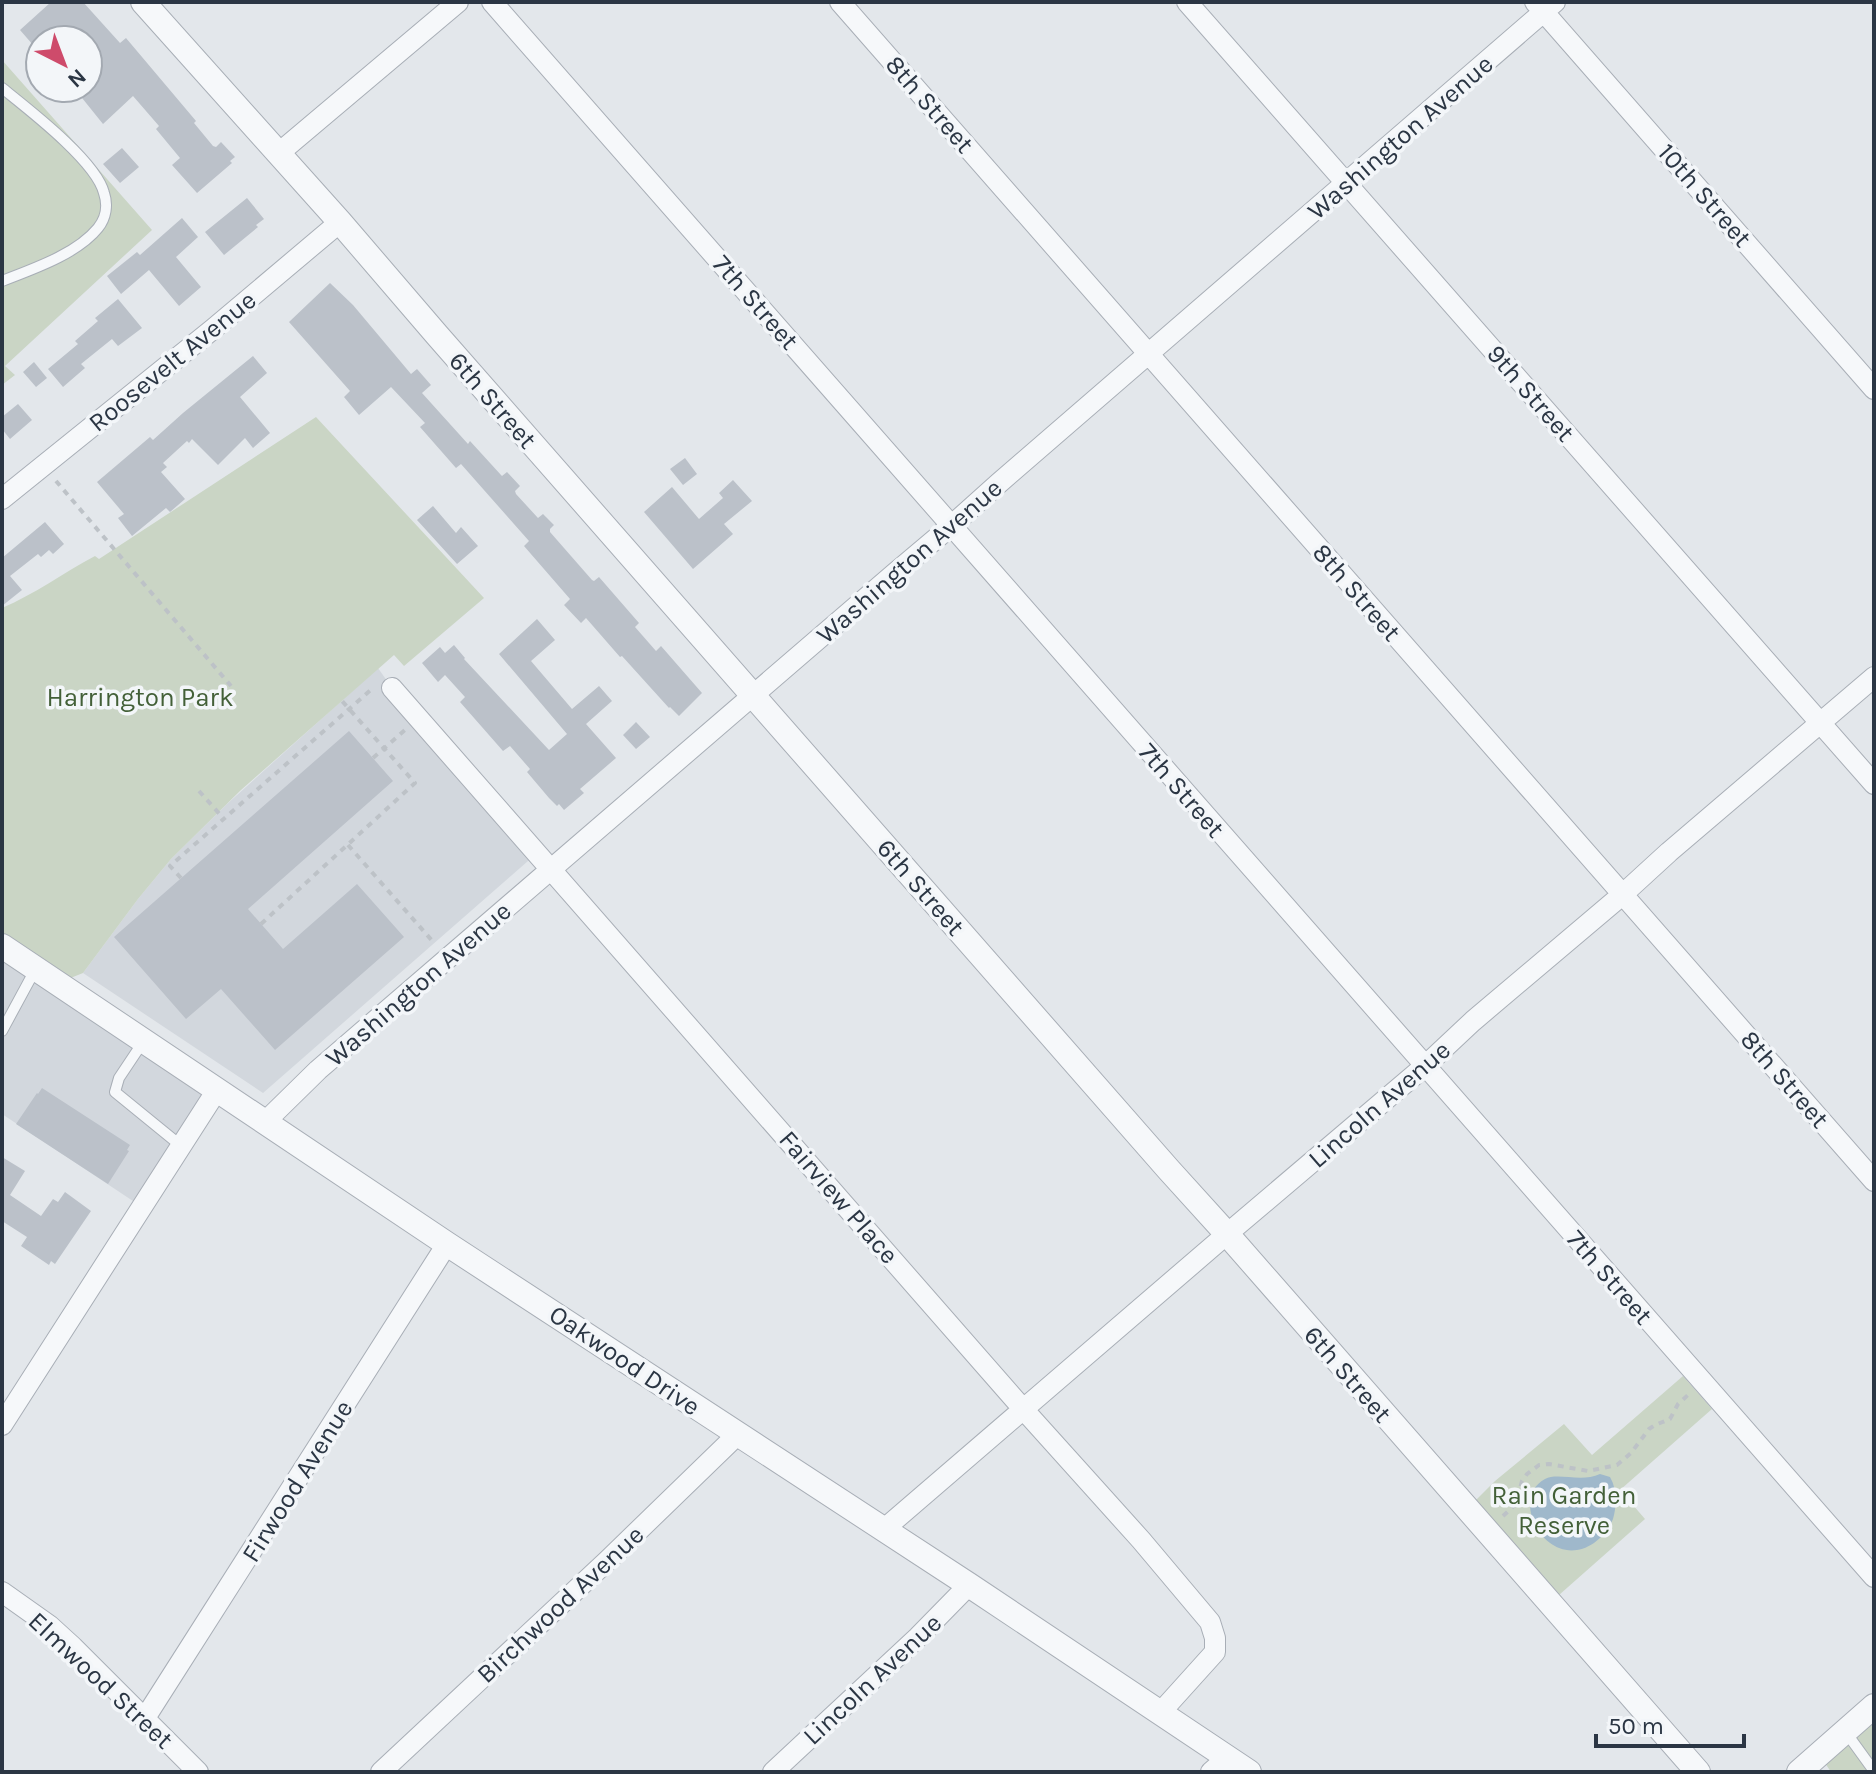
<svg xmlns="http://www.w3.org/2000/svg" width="1876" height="1774" font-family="Karla,sans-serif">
<rect width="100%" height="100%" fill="#e3e7eb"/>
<path fill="#d2d7dd" d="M378 668 392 688 536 854 263 1093 83 973 138 899 171 859 227 804Z
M2 947 217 1090 139 1205 2 1114Z"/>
<path fill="#cad5c5" d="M2 60 152 230 5 366 15 375 2 385Z
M316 417 484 598 404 666 394 655 241 790 171 859 138 899 83 973 58 983 2 946V608C35 594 63 573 95 556L99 559Z
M1683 1376 1712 1409 1620 1490 1645 1519 1559 1595 1476 1500 1495 1481 1564 1424 1592 1455Z
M1874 1705V1772H1831L1819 1754Z"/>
<path fill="#9fb8cb" d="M1600 1474 1610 1477C1617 1489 1617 1505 1613 1519 1609 1529 1603 1536 1594 1543 1548 1574 1507 1499 1545 1479 1558 1472 1581 1483 1600 1474Z"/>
<path fill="#bbc1c9" d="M51 2H83L120 43 126 38 196 121 194 123 213 146 216 147 221 142 235 157 230 161 232 163 197 193 172 165 180 158 156 129 159 126 133 96 103 124 74 88H88V40H40V53L20 30Z
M122 148 139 167 120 183 103 164Z
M247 198 264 219 256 225 258 227 224 255 205 232Z
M182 218 198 237 176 257 201 287 179 306 149 270 121 294 107 276 137 252 140 255Z
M330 283 353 305 411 374 417 369 431 385 422 393 468 444 470 441 501 475 502 476 507 472 520 486 515 491 516 494 538 518 543 514 554 525 550 529V532L592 580 594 581 599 577 639 623 635 627 656 651 661 646 702 693 679 716 670 707 669 708 622 656 620 657 586 618 581 623 564 605 570 599 524 546 529 541 461 464 456 468 420 427 425 423 391 387 359 415 344 397 350 391 289 322Z
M118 299 142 328 118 346 112 339 81 364 85 368 63 387 48 369 78 344 75 341 98 321 95 318Z
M253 356 267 373 240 397 270 433 253 448 245 438 218 465 192 439 189 443 187 441 163 463 167 467 161 472 185 499 170 512 166 508 132 536 118 518 124 514 97 482 150 437 153 440 183 413Z
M34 362 47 378 36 387 23 372Z
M18 404 32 420 10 439 2 429V417Z
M685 458 697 474 683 485 670 469Z
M733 480 752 501 724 524 733 534 693 569 644 512 672 487 699 519 723 498 719 493Z
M433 506 456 533 461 527 478 546 457 564 417 520Z
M45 522 64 544 53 554 49 550 41 557 38 554 10 576 22 590 2 606V558Z
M537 619 555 640 531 661 572 709 599 686 612 701 586 724 616 758 580 789 584 793 564 810 559 804 557 806 549 798 527 772 530 769 510 746 503 751 460 702 465 697 445 675 438 682 422 663 440 647 445 653 454 645 465 658 464 659 549 750 567 734 499 654Z
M636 722 650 737 636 749 623 735Z
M349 731 393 781 248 909 283 949 357 884 404 937 275 1050 221 989 186 1019 114 937Z
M42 1088 130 1145 127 1150 129 1151 108 1184 16 1124 37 1093 38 1094Z
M2 1157 25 1171 10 1195 41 1216 53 1199 58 1202 65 1192 91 1211 55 1264 51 1261 49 1265 21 1246 27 1237 2 1221Z"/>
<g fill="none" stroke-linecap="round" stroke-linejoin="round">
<g stroke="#a8aeb6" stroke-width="12">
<path id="service" d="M2 88C28 109 96 161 104 193 108 205 106 218 98 228 77 254 33 269 2 281
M2 1031 35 970
M143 1042 119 1078 115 1092 180 1145
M1845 1731 1874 1771"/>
</g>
<g stroke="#a8aeb6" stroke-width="22">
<path id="minor" d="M492 2 1874 1577
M840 2 1874 1181
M1187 2 1874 784
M1535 2 1874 389
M279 153 458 2
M2 499 213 329 340 222
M392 688 1024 1410 1141 1540 1210 1622 1215 1638V1652L1160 1713
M265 1122 318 1070 895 573 951 526 999 483 1555 2
M2 1425 217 1090
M883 1530 1227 1234 1425 1066 1473 1021 1622 895 1669 852 1874 677
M2 1592 50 1626 73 1647 198 1772
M145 1718 447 1244
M381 1772 607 1561 738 1434
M773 1772 918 1637 969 1585
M1211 1772 1227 1758"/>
</g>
<g stroke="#a8aeb6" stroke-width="26">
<path id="tertiary" d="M143 2 340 222 437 335 1169 1170 1227 1234 1698 1772
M2 946 447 1244 969 1585 1249 1772
M1799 1772 1874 1706"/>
</g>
<path stroke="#bdc2c7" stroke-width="4" stroke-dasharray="6 6" stroke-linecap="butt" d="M56 481 231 686
M373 758 405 730
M199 791 224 819
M348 845 435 944
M181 878 170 866 373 688
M261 924 415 783 342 701
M1503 1516 1516 1504 1522 1481 1527 1474 1539 1465 1549 1464 1588 1471 1617 1465 1631 1453 1649 1429 1655 1425 1670 1419 1678 1404 1689 1394"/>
<use href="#service" stroke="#f6f8fa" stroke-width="10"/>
<use href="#minor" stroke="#f6f8fa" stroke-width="20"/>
<use href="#tertiary" stroke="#f6f8fa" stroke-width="24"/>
</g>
<g text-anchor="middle" stroke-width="7" stroke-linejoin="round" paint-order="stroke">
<g font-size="26" fill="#2b3644" stroke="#f3f6f9">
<text transform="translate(930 104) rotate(49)" y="9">8th Street</text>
<text transform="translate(1400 137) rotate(-41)" y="9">Washington Avenue</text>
<text transform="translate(1705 195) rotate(49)" y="9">10th Street</text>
<text transform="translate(756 302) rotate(49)" y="9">7th Street</text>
<text transform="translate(172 361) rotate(-39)" y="9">Roosevelt Avenue</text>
<text transform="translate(1531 393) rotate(49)" y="9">9th Street</text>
<text transform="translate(493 400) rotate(49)" y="9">6th Street</text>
<text transform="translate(909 561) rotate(-41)" y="9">Washington Avenue</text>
<text transform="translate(1357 592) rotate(49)" y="9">8th Street</text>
<text transform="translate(1182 790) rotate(49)" y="9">7th Street</text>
<text transform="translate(921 887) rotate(49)" y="9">6th Street</text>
<text transform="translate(418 984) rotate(-41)" y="9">Washington Avenue</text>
<text transform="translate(1785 1079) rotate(49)" y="9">8th Street</text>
<text transform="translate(1379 1104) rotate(-41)" y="9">Lincoln Avenue</text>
<text transform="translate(839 1197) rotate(49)" y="9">Fairview Place</text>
<text transform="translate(1610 1277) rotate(49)" y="9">7th Street</text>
<text transform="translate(625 1360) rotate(34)" y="9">Oakwood Drive</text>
<text transform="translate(1348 1374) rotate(49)" y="9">6th Street</text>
<text transform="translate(297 1481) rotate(-58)" y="9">Firwood Avenue</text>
<text transform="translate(560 1604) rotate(-43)" y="9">Birchwood Avenue</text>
<text transform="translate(872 1679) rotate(-43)" y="9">Lincoln Avenue</text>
<text transform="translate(101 1680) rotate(43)" y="9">Elmwood Street</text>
</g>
<g font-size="26" fill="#436038" stroke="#f3f6f9">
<text x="140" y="706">Harrington Park</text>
<text x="1564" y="1504">Rain Garden<tspan x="1564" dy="30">Reserve</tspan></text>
</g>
</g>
<rect width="1876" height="1774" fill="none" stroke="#2b3644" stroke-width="8"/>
<g transform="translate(64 64) rotate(138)"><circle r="38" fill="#f3f6f9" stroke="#a3a9b1" stroke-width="2"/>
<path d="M0-6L14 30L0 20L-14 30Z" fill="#ce4b6b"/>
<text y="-12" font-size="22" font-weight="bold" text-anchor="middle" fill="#2b3644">N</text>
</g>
<path d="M1596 1734v12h148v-12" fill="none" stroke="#2b3644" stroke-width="4"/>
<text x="1608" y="1734" font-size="24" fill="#2b3644" stroke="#f3f6f9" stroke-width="6" paint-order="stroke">50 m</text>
</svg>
